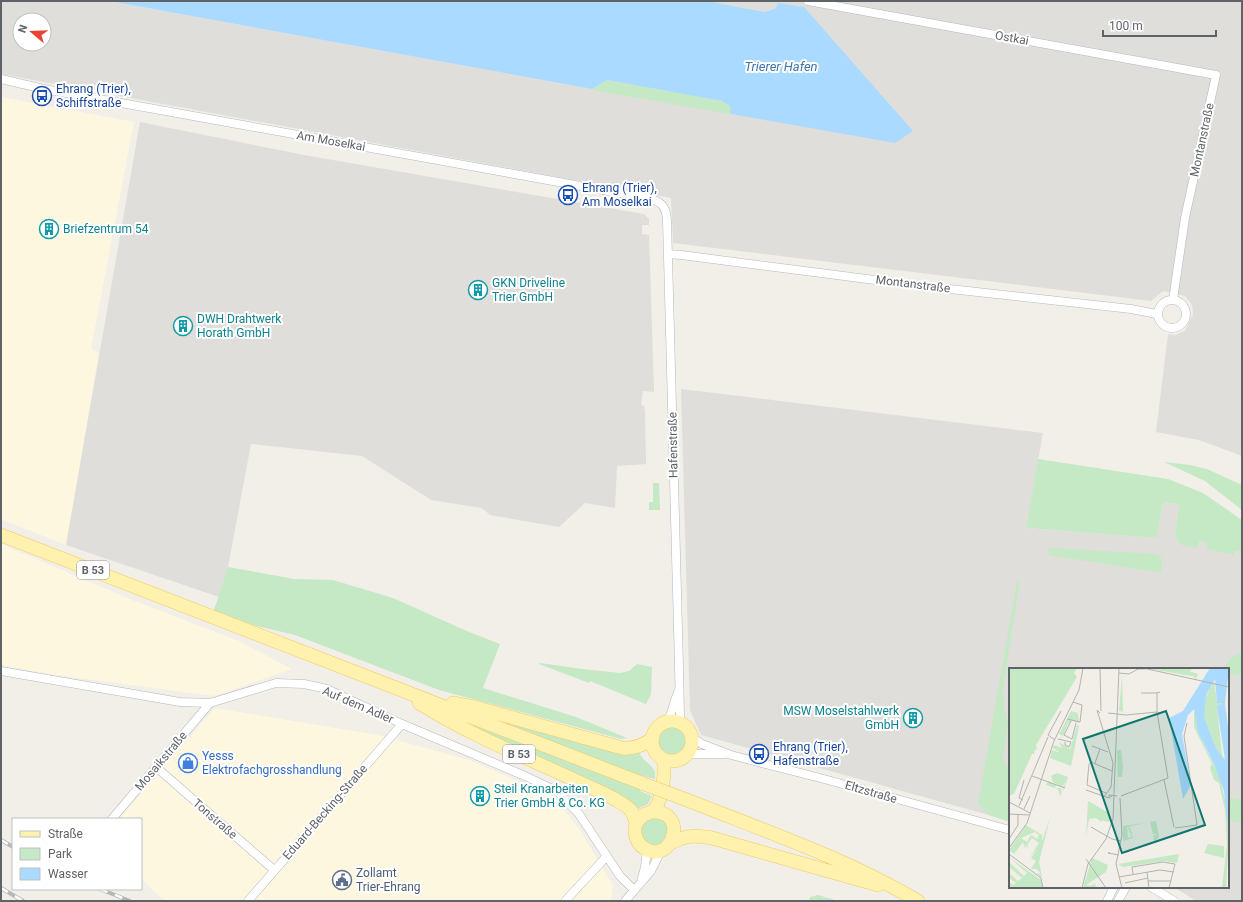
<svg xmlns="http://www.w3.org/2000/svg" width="1243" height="902" font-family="Roboto,sans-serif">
<rect width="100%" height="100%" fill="#f1efe8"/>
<path fill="#fef7e0" d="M1 97 134 122 91 349 99 353 66 545 1 519Z
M1 544 132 600 239 641 292 669 214 696 56 675 1 665Z
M215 708 378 735 469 760 553 796 580 830 613 886 611 901H169L160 897 141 879V819H119Z"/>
<path fill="#e0deda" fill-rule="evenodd" d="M1 1H109L592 89 607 80 722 101 776 8 765 12 707 1H1242V456L1199 440 1156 432 1168 334 1175 335 1185 331 1193 314 1192 305 1185 296 1163 291 1151 301 673 243 671 198 1 74ZM20 20H44V44H20Z
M140 122 304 155 644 214 649 219V225H642V234L649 235 654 389V392L643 391 641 405 644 406 645 412 646 464 617 466 615 508 585 503 559 527 490 515 482 508 431 500 362 456 251 444 228 567 219 597 66 545Z
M681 389 1043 433 1026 528 1157 538 1163 502 1179 504 1175 536 1207 543 1206 549 1234 554 1235 551 1242 552V901H1196L1174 887H1228V669H1010V821L701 735 690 710Z"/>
<path fill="#c5e8c5" d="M607 80 722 101 730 106 731 114 596 91 592 89Z
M1038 459 1168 479 1203 493 1242 520V552L1235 551 1234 555 1206 549 1207 543 1199 541 1197 548 1181 545 1175 536 1179 504 1163 502 1157 538 1026 528Z
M1164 462 1190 465 1207 469 1242 485V510L1205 481Z
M653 483H659L660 510H649V502H653Z
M1051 548 1156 554 1161 557 1162 565 1161 573 1049 555 1048 550Z
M228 567 294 579 333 580 393 598 469 632 500 644 483 688 576 717 627 738 621 739 439 690 295 635 253 625 214 610Z
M1017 581H1020L1003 688 1004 708 1008 723 1003 757 1005 764 1010 769V822L989 815 978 804Z
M1242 653V676L1228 674V669H1224C1227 661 1234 654 1242 653Z
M540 663 582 669 620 673 629 671 637 664 652 667 651 694 646 704 590 681 589 683 539 664Z
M468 711 639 751C642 764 657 763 655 779L643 776V777Z
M451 714 641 789 640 791 652 796 648 804 635 810Z
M657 742a15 15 0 1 1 30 0a15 15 0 1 1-30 0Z
M1228 797 1242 800V823L1228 821Z
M651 817 666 821 670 837 656 847 644 842C639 830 640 824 651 817Z
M818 895 838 901H839H809L810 897Z"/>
<path fill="#aadaff" d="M109 1H707L765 12 776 8 778 3 804 7 913 131 895 143 731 114 730 106 722 101 607 80 592 89Z"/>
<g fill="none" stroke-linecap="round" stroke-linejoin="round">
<g stroke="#b5b8bc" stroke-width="9">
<path id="street" d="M808 1 1216 75 1185 218 1173 300
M1 79 44 89 647 198C661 201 666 206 667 220L679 666 680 716 681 723
M668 254 681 255 914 285 1131 309 1157 314
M1158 314a14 14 0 1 1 28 0a14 14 0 1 1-28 0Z
M1 671 180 702 210 703 276 683 304 684 327 689 402 724 525 776 557 791 579 814 620 876 634 890
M667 722C673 712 674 700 679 690
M692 737 702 744 731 755 824 779 1010 830
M687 754H724
M156 767 274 870
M112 819 210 703
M642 878 645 867 647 850
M1151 887 1174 901
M248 901 402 724
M565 901 607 856
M625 901 651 871 661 851
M1107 901 1114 887
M1118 901 1126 887"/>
</g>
<g stroke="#f2c960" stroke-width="14">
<path id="primary" d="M1 535 644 784
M419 703C480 741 548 766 613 798 627 807 633 807 636 824
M453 703 474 707 622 748C634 749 643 746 653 738
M652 741a20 20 0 1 1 40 0a20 20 0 1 1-40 0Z
M687 800C765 831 845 858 918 901
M652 812C690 810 672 867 644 848 639 845 636 839 635 833 634 826 638 819 644 815 647 813 650 813 653 811 662 803 666 771 663 759
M671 843C687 835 695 835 712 838L878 885"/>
</g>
<use href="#street" stroke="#fff" stroke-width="8"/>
<use href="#primary" stroke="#fff2af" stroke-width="13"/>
<g stroke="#b6b7b8" stroke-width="4">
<path id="rail" d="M1 840 13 847
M1 888 23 901
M100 889 130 901"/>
</g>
<use href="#rail" stroke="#fff" stroke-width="2.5" stroke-dasharray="8" stroke-linecap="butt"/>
<g stroke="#f2c960" stroke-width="14" stroke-linecap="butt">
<path id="primary-bridge" d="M644 784 687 800"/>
</g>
<use href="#primary-bridge" stroke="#fff2af" stroke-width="13"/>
</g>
<defs>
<g id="bus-ring" transform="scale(1)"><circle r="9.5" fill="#fff" stroke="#1a4fb4" stroke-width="1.5"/><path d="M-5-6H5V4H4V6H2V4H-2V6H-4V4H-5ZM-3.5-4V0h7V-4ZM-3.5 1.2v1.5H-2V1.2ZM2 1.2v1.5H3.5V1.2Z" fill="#1a4fb4"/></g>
<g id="building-ring" transform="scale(1)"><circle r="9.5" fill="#fff" stroke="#0f9aa8" stroke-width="1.5"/><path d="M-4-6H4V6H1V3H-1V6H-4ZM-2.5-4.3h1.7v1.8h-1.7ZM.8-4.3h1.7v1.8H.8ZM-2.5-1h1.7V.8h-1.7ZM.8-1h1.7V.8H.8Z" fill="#0f9aa8"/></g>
<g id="shop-ring" transform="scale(1)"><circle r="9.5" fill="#fff" stroke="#3f7fe0" stroke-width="1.5"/><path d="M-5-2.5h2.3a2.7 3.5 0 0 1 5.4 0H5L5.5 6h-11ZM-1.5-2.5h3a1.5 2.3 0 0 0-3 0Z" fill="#3f7fe0"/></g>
<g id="civic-ring" transform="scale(1)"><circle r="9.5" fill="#fff" stroke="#5c6f8a" stroke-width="1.5"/><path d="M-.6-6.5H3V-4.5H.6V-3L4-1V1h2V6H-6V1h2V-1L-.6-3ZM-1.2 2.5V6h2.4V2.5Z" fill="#5c6f8a"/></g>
</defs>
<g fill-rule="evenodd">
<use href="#bus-ring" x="42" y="96"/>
<use href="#bus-ring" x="568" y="195"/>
<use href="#building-ring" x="49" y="229"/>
<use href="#building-ring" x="478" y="290"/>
<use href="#building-ring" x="183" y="326"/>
<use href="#building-ring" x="913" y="718"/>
<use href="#bus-ring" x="759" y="754"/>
<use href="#shop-ring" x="188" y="763"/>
<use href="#building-ring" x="480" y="796"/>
<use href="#civic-ring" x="342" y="880"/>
</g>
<g text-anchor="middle" stroke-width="4" stroke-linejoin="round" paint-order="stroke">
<g fill="#fff" stroke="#8f9295" stroke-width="1">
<rect x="77" y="561" width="32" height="18" rx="3"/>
<rect x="503" y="745" width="32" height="18" rx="3"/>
</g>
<g font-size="11" font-weight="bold" fill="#5f6368">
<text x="93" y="574">B 53</text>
<text x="519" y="758">B 53</text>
</g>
<g font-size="12" fill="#5f6368" stroke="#fff">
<text transform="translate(1012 38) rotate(10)" y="4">Ostkai</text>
<text transform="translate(1202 140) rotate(-78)" y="4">Montanstraße</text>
<text transform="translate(331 141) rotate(10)" y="4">Am Moselkai</text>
<text transform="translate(913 284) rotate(7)" y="4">Montanstraße</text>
<text transform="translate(673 445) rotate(-91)" y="4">Hafenstraße</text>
<text transform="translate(358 705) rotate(23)" y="4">Auf dem Adler</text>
<text transform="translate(161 761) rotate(-50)" y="4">Mosaikstraße</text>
<text transform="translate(871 792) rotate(16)" y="4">Eltzstraße</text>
<text transform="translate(325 812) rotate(-49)" y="4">Eduard-Becking-Straße</text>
<text transform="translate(215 819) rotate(41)" y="4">Tonstraße</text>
</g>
<g font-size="12" fill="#164399" stroke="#fff" text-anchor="start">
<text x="56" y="93">Ehrang (Trier),<tspan x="56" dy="14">Schiffstraße</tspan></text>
<text x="582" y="192">Ehrang (Trier),<tspan x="582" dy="14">Am Moselkai</tspan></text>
<text x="773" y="751">Ehrang (Trier),<tspan x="773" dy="14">Hafenstraße</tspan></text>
</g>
<g font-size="12" fill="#0d838f" stroke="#fff" text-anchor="start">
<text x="63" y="233">Briefzentrum 54</text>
<text x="492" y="287">GKN Driveline<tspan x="492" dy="14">Trier GmbH</tspan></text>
<text x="197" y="323">DWH Drahtwerk<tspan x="197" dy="14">Horath GmbH</tspan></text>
<text x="899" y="715" text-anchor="end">MSW Moselstahlwerk<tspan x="899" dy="14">GmbH</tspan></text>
<text x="494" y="793">Steil Kranarbeiten<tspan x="494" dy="14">Trier GmbH &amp; Co. KG</tspan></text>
</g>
<g font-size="12" fill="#366cbe" stroke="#fff" text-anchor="start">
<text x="202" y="760">Yesss<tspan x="202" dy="14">Elektrofachgrosshandlung</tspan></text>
</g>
<g font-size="12" fill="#4e5e75" stroke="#fff" text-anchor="start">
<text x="356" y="877">Zollamt<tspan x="356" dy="14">Trier-Ehrang</tspan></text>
</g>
<g font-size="13" font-style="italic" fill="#4174aa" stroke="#fff">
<text x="781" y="71">Trierer Hafen</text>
</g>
</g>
<g transform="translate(1009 668)">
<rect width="220" height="220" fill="#f1efe8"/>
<path d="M0 0H68L65 5 68 9 27 77 28 82 26 81 25 86H23L5 126 0 128ZM137 0H186L180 3 189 6 187 11 184 8 177 7 165 4 181 8ZM113 8 114 44 121 45 110 43ZM205 12 208 35H214L208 38 213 87 217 93 207 80 195 49V33ZM185 41 194 75 210 107 217 136 220 172 217 220H213L218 176 216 142 210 115 205 112 201 100 203 96 185 59ZM62 43 69 45 70 55 63 53 59 56 54 68 50 66ZM68 57H70L69 63 62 98 41 90 43 82 52 85 44 80 45 77 53 80 50 74 61 81ZM108 82H112L114 98 113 109H109V124ZM48 105 59 109 56 118 51 128 49 121 37 117 39 113 47 117 46 120H52V125L57 113 53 119 44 114 42 108ZM79 133 100 145 101 152 99 154 93 152 92 154 87 150 80 151 77 169ZM41 150 30 194 33 209H32L27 205 32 206 28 201H22L27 193 22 190 30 179 21 189 30 175 23 170 18 177 20 180 17 178 14 181 22 167 28 171 30 167 26 164 12 170 18 174 15 178 14 174 5 186 9 189 0 182 17 157 33 167V173ZM147 153 150 168 146 176 144 168 148 166H144L141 154ZM136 155 118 159 119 170 123 169 119 160 121 159 124 170 114 173V158ZM199 176 215 178V190L195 185ZM170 186 168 195 156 193 114 199 109 196ZM0 189 32 212 34 220H2L0 214 4 217 7 215 0 210V205L9 213 13 210 0 199V194L15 208 18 205ZM83 190 99 197 97 204 77 217 82 218 86 215 87 220H74Z" fill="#c5e8c5"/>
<path d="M201 0H220L216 35 220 68V169L215 123 205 96 189 64 185 41 179 47 173 66 182 117 174 131 160 50 174 43ZM206 11 208 35H214L208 38 216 92 207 80 195 49 197 27Z" fill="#aadaff" fill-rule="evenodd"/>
<path fill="none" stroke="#b3b3b1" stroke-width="1" d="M91 0 92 43M134 0 220 19M110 5 120 6 129 1H136M132 25H148M91 45 88 42 104 95 102 119 95 129M99 45 117 47 148 44M58 51 71 54 73 37 64 34M62 53 55 67 63 71M49 71 62 74 60 79 56 77V74M63 71 67 55M46 72 39 67 52 43M83 78 99 84M86 95 91 81M23 108 56 120M155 112 165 159M77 122 100 130M97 125 78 117 80 96 82 94 103 103M103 128 100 130V127L108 128M112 128 159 110 148 44V25L151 24M111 130 113 167 107 196 113 220M14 132 10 130 15 112M0 134 21 145M10 138 39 69M15 141 21 128M0 146 20 147M82 159 103 171 112 173M166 160 188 157 175 68 178 55M0 171 9 157V146M0 180 18 155 45 73 70 22 74 0M101 185H99L110 187M0 186 32 210 34 220M77 191 97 220M138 204 140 220M124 206 123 199 154 194 166 196 160 220M110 209 151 202 165 204M139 213H162M116 215 139 210M73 220 79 196 97 171 104 151 110 0"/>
<path fill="#0f766e" fill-opacity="0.15" stroke="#0f766e" stroke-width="2" d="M157 43 196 157 113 185 74 71Z"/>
<rect width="220" height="220" fill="none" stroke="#5f6368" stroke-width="2"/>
</g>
<rect width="1243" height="902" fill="none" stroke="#5f6368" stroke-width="4"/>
<rect x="12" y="818" width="130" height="72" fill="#ffffff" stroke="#bfc1c3"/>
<rect x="20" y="831" width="20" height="6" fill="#fff2af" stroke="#bfc1c3"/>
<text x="48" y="838" font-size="12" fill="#5f6368">Straße</text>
<rect x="20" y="848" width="20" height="12" fill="#c5e8c5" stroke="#bfc1c3"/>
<text x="48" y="858" font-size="12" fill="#5f6368">Park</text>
<rect x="20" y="868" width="20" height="12" fill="#aadaff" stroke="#bfc1c3"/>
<text x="48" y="878" font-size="12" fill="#5f6368">Wasser</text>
<g transform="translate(32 32) rotate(289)"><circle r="19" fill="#ffffff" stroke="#bfc1c3"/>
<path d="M0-3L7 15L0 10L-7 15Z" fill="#ea4335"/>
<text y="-6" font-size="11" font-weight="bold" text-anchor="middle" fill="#5f6368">N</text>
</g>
<path d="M1103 30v6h113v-6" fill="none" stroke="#5f6368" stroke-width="2"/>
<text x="1109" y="30" font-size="12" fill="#5f6368" stroke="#ffffff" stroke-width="3" paint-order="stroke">100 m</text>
</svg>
